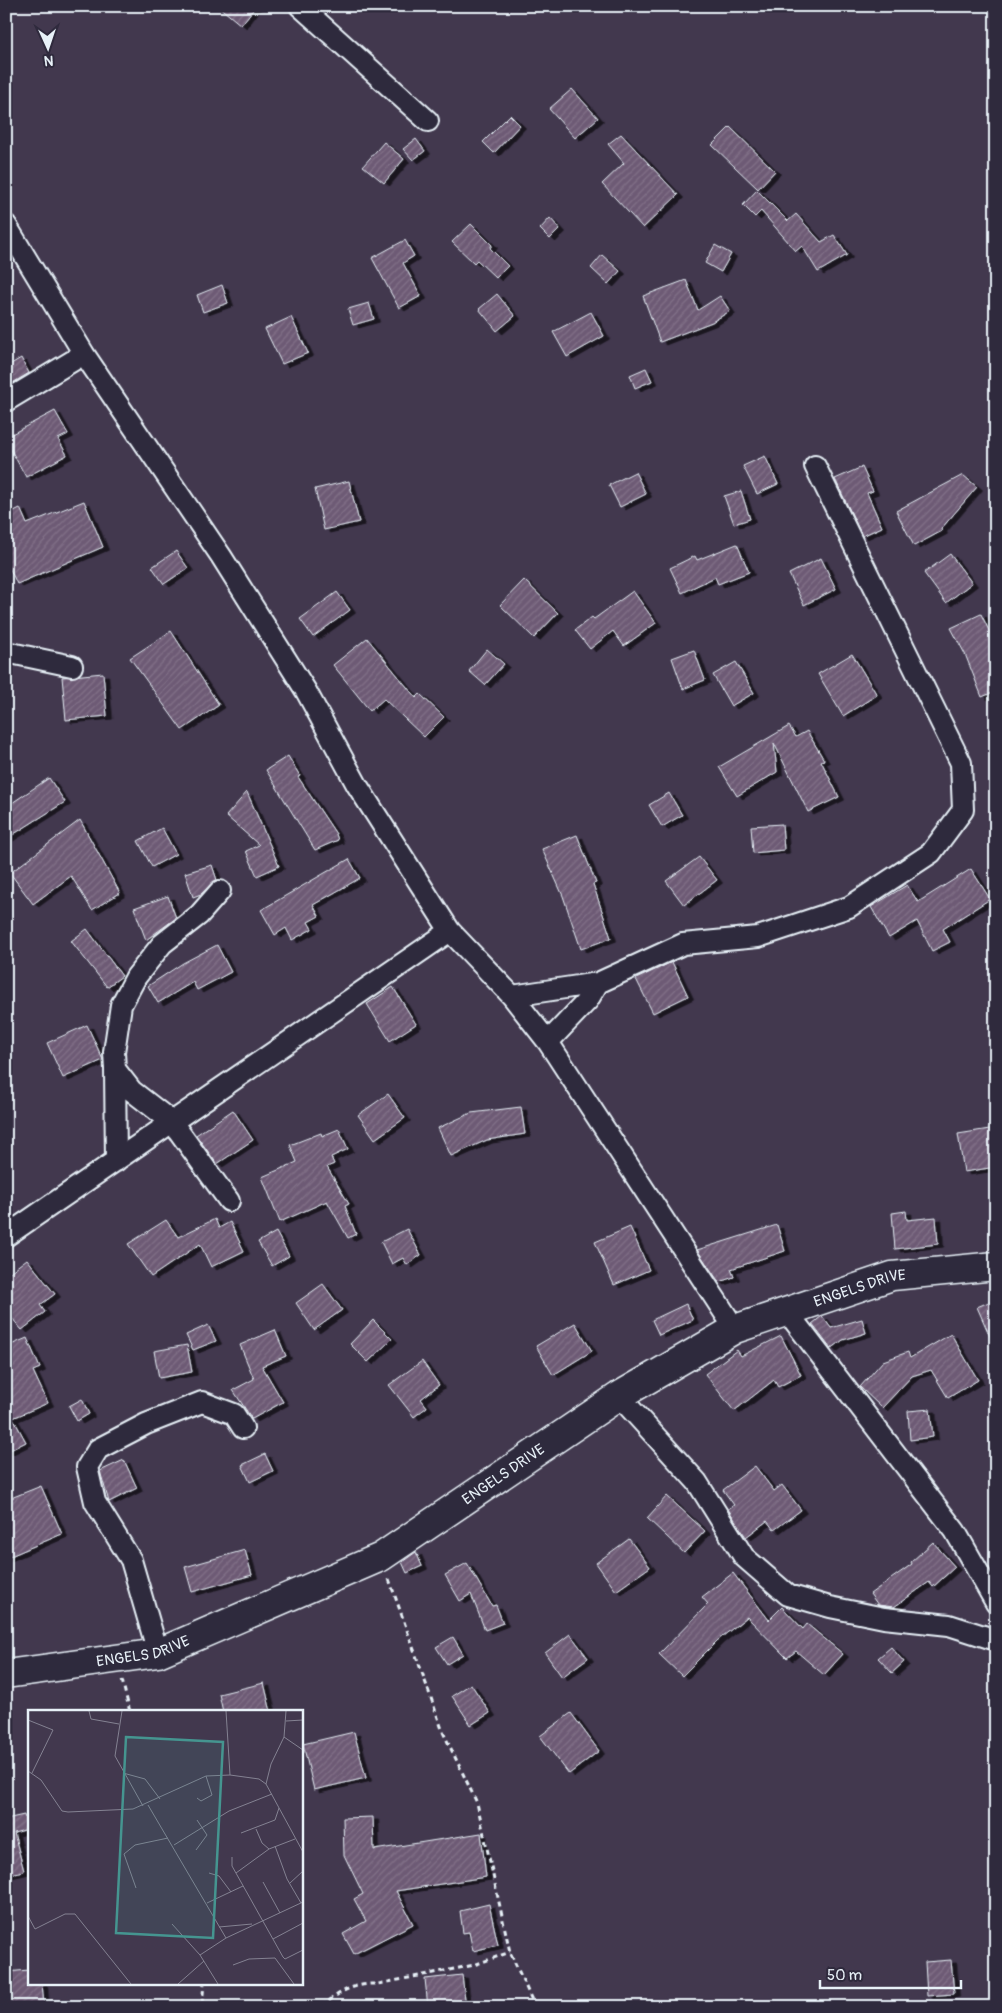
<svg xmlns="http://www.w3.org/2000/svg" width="1002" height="2013" font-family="Pangolin,sans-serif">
<defs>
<pattern id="building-hatch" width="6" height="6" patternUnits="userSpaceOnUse" patternTransform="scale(1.25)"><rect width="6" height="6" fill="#6d5a74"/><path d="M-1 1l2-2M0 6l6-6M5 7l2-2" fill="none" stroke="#827289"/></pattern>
<filter id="shadow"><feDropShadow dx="5.5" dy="3" stdDeviation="0" flood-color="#0009"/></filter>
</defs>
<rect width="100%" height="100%" fill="#42384e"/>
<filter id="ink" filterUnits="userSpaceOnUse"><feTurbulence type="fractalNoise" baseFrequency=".02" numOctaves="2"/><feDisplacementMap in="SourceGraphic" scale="10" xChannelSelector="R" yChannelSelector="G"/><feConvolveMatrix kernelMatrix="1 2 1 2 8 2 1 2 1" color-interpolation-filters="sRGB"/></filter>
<g filter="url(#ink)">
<path fill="url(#building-hatch)" stroke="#e8f1f8" filter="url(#shadow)" d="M218 6H256L241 25Z
M572 89 598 118 575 138 549 109Z
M510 115 520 125 494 153 483 142Z
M730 127 775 171 758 189 712 145Z
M621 134 678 195 643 228 602 184 624 163 608 144Z
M416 139 425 151 413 160 403 149Z
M384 142 404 159 384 183 363 166Z
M757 190 788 221 796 214 821 242 834 235 847 255 818 272 802 246 796 251 761 211 755 217 743 205Z
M550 218 560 229 550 239 540 229Z
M471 224 492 245 490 248 508 266 496 278 477 260 474 263 452 242Z
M405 240 414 256 403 263 421 296 399 308 372 258Z
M715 245 731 254 721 272 705 263Z
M602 255 620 271 608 284 591 268Z
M686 280 698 310 720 296 730 311 712 322 660 342 643 296Z
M222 285 228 303 203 312 197 295Z
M497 294 515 316 497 331 479 309Z
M369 303 374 319 353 325 348 309Z
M591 312 604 336 567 357 553 332Z
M291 317 308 353 282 364 265 329Z
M21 358 29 373 6 387V367Z
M646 368 652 381 635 388 630 375Z
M55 411 68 434 58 439 67 455 26 477 6 441V437Z
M765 456 778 484 757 494 743 466Z
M862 467 873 491 867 493 882 527 862 536 835 479Z
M635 472 646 494 620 507 609 485Z
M963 475 977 487 941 529 942 531 914 546 896 511Z
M349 481 359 522 324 530 315 489Z
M741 491 750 519 734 524 724 496Z
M84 501 103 547 17 584 6 561V515L20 508 27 524Z
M737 544 749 572 718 584 715 577 682 593 670 568 695 556 697 560Z
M176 551 188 568 164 584 152 567Z
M950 554 972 583 946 603 924 573Z
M821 558 836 589 804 605 789 574Z
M524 580 558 613 534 638 500 605Z
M633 591 656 623 624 646 613 631 590 649 575 630 592 617 594 619Z
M337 592 350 610 313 637 300 619Z
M981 614 996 645V691L982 697 965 654 951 628Z
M171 631 219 705 182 730 130 658Z
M367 638 416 698 420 694 444 717 424 737 384 699 370 711 333 665Z
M487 649 504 664 485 685 469 671Z
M694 650 705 680 683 689 672 658Z
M852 654 877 695 843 716 818 674Z
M736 662 754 693 731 706 713 675Z
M103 673 107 716 66 720 62 677Z
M789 726 796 737 807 731 824 760 821 761 839 797 808 812 774 743 777 772 737 796 719 767Z
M288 756 300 776 298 777 336 834 338 840 315 850 266 770Z
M49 778 65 802 6 839V807Z
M247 792 279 866 257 876 246 851 259 845 226 816Z
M669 793 682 815 662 827 649 805Z
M80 820 120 893 92 910 71 876 33 904 10 873Z
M782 824 784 850 753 853 751 826Z
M162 828 176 854 152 867 138 841Z
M577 835 596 883 593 884 611 938 581 949 563 896 542 849Z
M699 857 717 880 684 905 666 881Z
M349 859 360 878 313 905 319 916 308 922 312 929 292 940 286 928 275 935 261 910Z
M212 865 217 880 201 894 193 897 185 873Z
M971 869 990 899 943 929 950 942 932 951 917 921 889 938 871 907 907 885 918 902Z
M168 896 176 918 146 940 134 908Z
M87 929 122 976 107 987 71 941Z
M217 945 231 972 197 990 193 982 158 1003 148 986 183 963Z
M672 962 688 996 653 1013 636 979Z
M393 987 416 1024 390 1041 367 1004Z
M87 1025 103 1060 63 1078 47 1043Z
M388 1094 405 1118 375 1139 358 1115Z
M521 1107 525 1134 487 1140 451 1156 438 1128 471 1113Z
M233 1110 253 1140 217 1164 196 1135Z
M996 1128V1167L964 1172 958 1134Z
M339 1129 348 1149 331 1157 334 1164 327 1167 349 1204 345 1206 356 1234 348 1238 327 1201 280 1222 262 1177 297 1162 290 1145 321 1133 322 1136Z
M906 1211 907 1220 936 1217 938 1244 895 1249 892 1213Z
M215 1219 219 1228 230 1222 244 1251 211 1267 200 1244 151 1277 128 1244 166 1220 178 1237Z
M777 1225 785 1251 731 1269 734 1277 719 1282 697 1250Z
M630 1227 649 1270 614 1285 595 1242Z
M407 1229 421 1255 407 1265 403 1258 392 1264 381 1242Z
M276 1232 289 1256 272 1266 258 1242Z
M27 1259 55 1294 40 1305 45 1312 22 1330 6 1311V1275Z
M323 1284 342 1310 314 1330 296 1303Z
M996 1299V1350L977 1307Z
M686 1304 693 1320 659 1335 652 1320Z
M822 1316 831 1328 862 1319 866 1333 843 1340 831 1349 812 1324Z
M373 1320 392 1339 368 1362 350 1344Z
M575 1323 592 1351 553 1375 536 1346Z
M208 1325 216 1341 193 1350 186 1335Z
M275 1330 286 1356 262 1366 283 1402 252 1419 233 1390 254 1379 240 1345Z
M951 1334 978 1380 948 1398 931 1370 912 1376 882 1408 860 1387 883 1361 908 1352 910 1358Z
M781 1336 801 1375 778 1387 774 1380 734 1411 705 1374 737 1350 741 1356Z
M27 1338 40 1368 33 1371 48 1403 13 1418 26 1442 6 1452V1347Z
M187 1345 192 1372 159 1378 154 1351Z
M422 1361 439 1385 421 1399 427 1407 414 1417 389 1385Z
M82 1399 89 1414 77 1421 69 1406Z
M930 1409 933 1437 910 1440 908 1411Z
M265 1454 273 1471 250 1482 242 1465Z
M124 1460 137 1488 109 1502 100 1471Z
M755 1466 774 1491 782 1485 801 1510 774 1530 767 1521 746 1537 728 1509 734 1505 723 1490Z
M41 1486 62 1534 6 1558V1500Z
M667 1496 705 1531 684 1553 647 1518Z
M629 1539 650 1567 616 1591 596 1563Z
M933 1542 955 1567 933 1587 929 1582 894 1607 878 1605 870 1594 912 1564 911 1562Z
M245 1550 252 1575 192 1592 185 1567Z
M416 1552 422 1566 407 1573 402 1562Z
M467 1563 492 1606 496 1605 503 1623 485 1630 471 1594 460 1601 445 1575Z
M733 1573 769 1620 782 1607 803 1629 807 1624 843 1654 824 1675 796 1651 787 1658 747 1617 718 1640 682 1676 659 1654 708 1604 702 1597Z
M570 1634 588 1658 562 1677 545 1653Z
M453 1637 463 1654 447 1664 436 1647Z
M891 1647 904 1662 892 1673 878 1658Z
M264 1683 271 1712H223L219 1694Z
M471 1684 490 1713 471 1725 452 1696Z
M571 1713 599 1751 569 1774 540 1736Z
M354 1732 366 1778 314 1790 303 1744Z
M24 1815 28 1829 14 1833 24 1871 6 1875V1819Z
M373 1817 374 1850 481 1833 486 1877 396 1891 413 1924 354 1954 343 1934 366 1921 354 1899 363 1894 344 1855 343 1818Z
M489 1904 498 1945 473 1951 469 1932 463 1933 460 1911Z
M951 1960 954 1994 927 1996 925 1962Z
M29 1970V1984H42L44 2005 6 2007V1972Z
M462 1975 466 2007H428L425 1979Z"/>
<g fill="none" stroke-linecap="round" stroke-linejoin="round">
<g stroke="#e8f1f8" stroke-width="24">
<path id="street" d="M300 6 428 121
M6 225 84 354 221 556 306 691 357 785 450 931 512 996 548 1042 735 1329
M6 401 84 354
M6 652 72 666
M220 891 199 915 162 944 136 977 121 1005 114 1052 115 1069 132 1091 172 1122 229 1201
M512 996 598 983 683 944 758 937 849 907 931 853 963 810 961 763 815 466
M548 1042 588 1000 598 983
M115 1069 116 1161
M6 1236 450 931
M788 1313 955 1531 996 1603
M619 1396 697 1482 744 1557 788 1595 830 1607 884 1618 949 1625 996 1640
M158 1653 131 1560 95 1502 87 1467 98 1449 146 1424 202 1402 234 1414 243 1428"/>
</g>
<g stroke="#e8f1f8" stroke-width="31">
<g id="secondary">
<path id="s1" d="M6 1674 158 1653 381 1557 619 1396 735 1329 892 1276 996 1266"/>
</g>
</g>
<path stroke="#e8f1f8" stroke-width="3" stroke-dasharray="5 4" stroke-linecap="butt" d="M389 1579 443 1732 477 1803 510 1952 535 2007
M122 1680 130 1712
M202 2004 204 1984
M322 2007C339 1991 355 1983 378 1984L474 1965 510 1952"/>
<use href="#street" stroke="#2f2a3d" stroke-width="20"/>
<use href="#secondary" stroke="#2f2a3d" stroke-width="28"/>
</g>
</g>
<g text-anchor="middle" stroke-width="4.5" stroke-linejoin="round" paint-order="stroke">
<g font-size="15" fill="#e8f1f8" stroke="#2f2a3d">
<text dy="5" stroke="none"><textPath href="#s1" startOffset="949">ENGELS DRIVE</textPath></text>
<text dy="5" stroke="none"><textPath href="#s1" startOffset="544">ENGELS DRIVE</textPath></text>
<text dy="5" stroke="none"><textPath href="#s1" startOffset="139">ENGELS DRIVE</textPath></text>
</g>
</g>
<g transform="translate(28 1710)">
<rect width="275" height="275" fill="#42384e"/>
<path fill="none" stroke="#848292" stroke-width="1" d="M61 1 63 9 91 14M94 1 87 46 115 96M198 1 202 65M0 10 25 20 4 63M258 11 275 10M256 27 275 40M0 61 13 70 34 101 40 102 105 99 178 66 202 65 231 69 238 74 275 142M95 63 117 69 132 89M238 74 243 54 256 27 258 1M169 88 173 91 184 85 178 66M120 95 198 228 275 192M228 119 234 133 241 139M213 123 247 110 251 98M146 135 201 101 244 84M247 136 259 169 273 193M168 140 179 125 169 110M204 147V156L255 247 257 249 275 240M181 163 191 166 203 182M208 163 241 139 267 129M235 172 252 203M262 173 275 161M108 178 96 144 107 135 140 128M179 193 215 176M0 206 7 219 37 204H47L103 274M144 214 172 245 190 274M191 217 224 214M245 229 275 213M172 245 198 228M205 255 221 249 247 248 266 274M150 274 176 251"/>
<path fill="#459590" fill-opacity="0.15" stroke="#459590" stroke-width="2.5" d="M98 27 195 32 185 228 88 223Z"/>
<rect width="275" height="275" fill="none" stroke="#e8f1f8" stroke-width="2.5"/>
</g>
<rect width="1002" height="2013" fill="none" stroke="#2f2a3d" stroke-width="25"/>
<rect x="12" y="12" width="977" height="1988" fill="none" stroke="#e8f1f8" stroke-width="2" filter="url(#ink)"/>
<g transform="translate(48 48) rotate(177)" stroke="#2f2a3d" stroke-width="4" paint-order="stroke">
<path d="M0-4L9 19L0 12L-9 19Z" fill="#e8f1f8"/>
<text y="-8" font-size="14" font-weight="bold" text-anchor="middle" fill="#e8f1f8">N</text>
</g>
<path d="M820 1980v8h141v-8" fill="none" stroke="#e8f1f8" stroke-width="2.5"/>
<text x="827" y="1980" font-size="15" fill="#e8f1f8" stroke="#2f2a3d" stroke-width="4" paint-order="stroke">50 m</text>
</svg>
